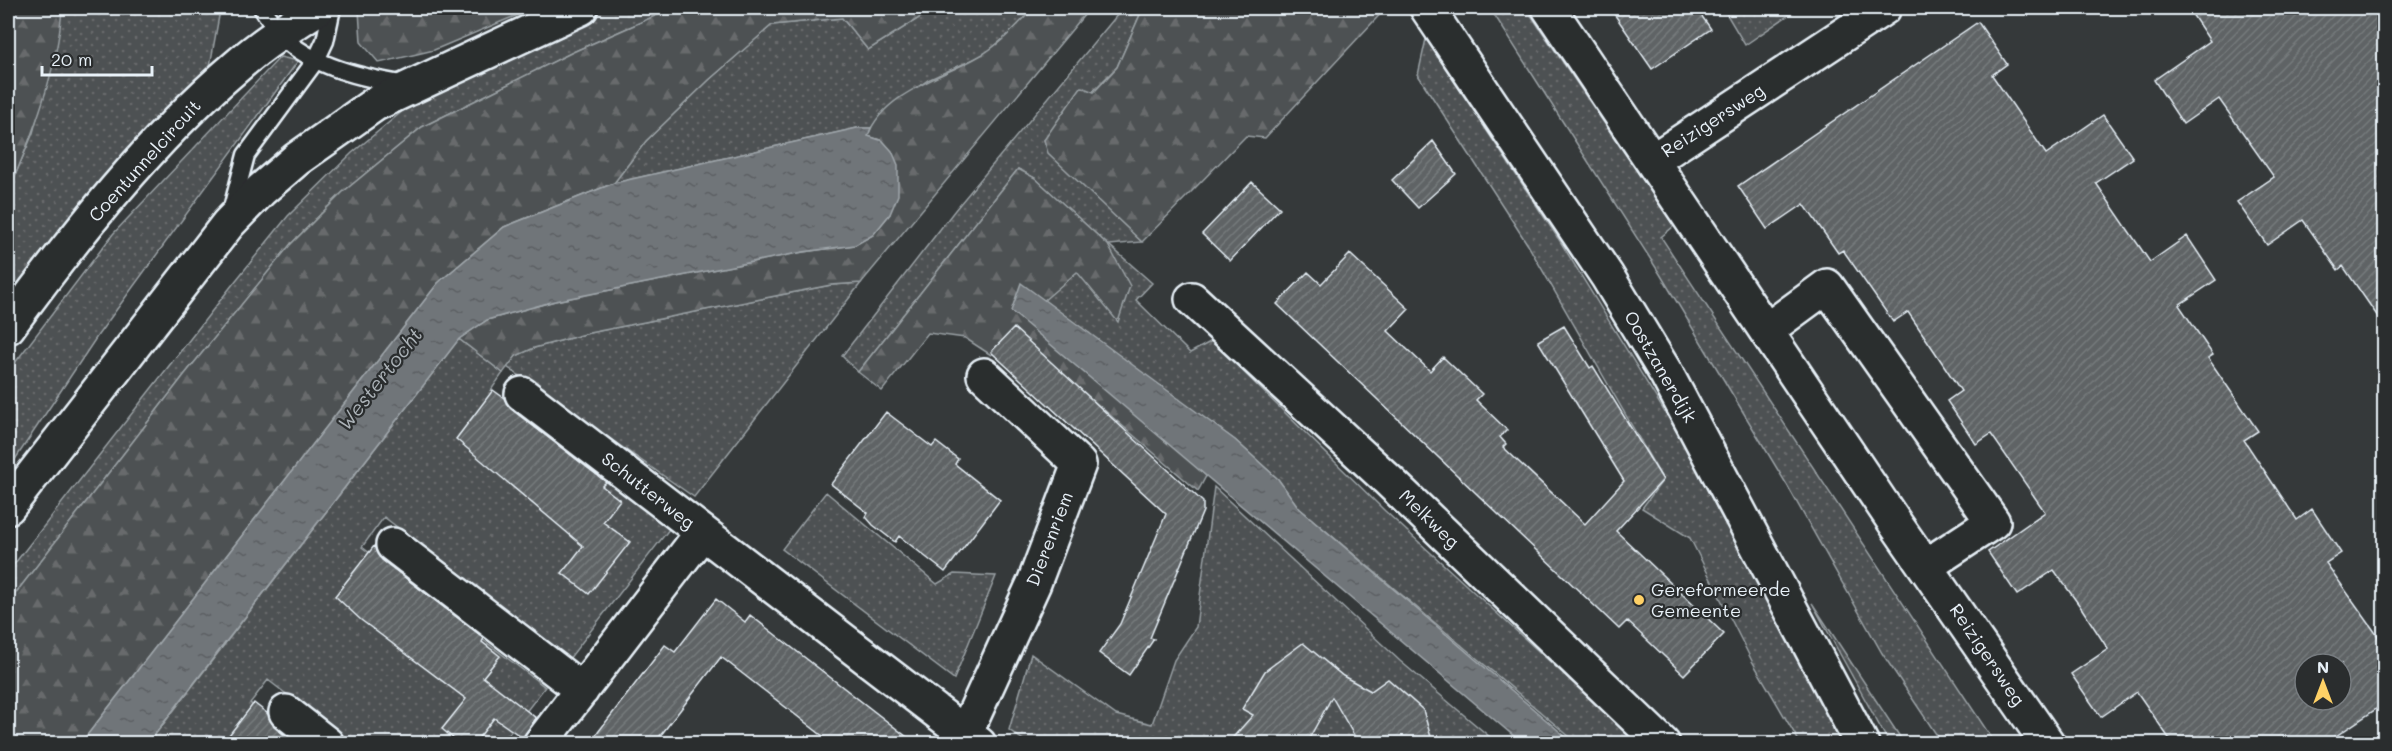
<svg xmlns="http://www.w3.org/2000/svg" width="2392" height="751" font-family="Mali,sans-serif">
<defs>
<pattern id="grass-dots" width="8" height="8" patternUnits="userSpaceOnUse" patternTransform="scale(1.5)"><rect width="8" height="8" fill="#4d5152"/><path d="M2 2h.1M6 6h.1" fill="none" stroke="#676a6c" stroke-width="1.8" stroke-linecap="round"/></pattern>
<pattern id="forest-firs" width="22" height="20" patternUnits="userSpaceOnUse" patternTransform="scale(1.5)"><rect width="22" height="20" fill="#4d5152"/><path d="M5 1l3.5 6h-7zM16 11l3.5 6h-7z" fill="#676a6c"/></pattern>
<pattern id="water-ripples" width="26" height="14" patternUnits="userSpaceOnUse" patternTransform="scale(1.5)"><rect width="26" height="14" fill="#707579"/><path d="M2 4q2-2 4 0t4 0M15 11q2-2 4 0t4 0" fill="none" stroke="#5b5e62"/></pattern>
<pattern id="building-hatch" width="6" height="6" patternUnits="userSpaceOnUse" patternTransform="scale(1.5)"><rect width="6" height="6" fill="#5f6365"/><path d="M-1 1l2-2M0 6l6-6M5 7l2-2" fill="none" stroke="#767a7c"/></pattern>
</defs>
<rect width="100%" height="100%" fill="#35393a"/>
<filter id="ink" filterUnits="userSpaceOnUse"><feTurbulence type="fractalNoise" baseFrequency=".0167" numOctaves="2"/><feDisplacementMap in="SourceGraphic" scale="12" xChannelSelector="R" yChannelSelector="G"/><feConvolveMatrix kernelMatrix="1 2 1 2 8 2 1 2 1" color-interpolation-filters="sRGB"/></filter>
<g filter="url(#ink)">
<path fill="url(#grass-dots)" stroke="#9aa1a5" stroke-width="1.5" d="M62 8H215L219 16 210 66 8 301V192L33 133 50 69Z
M603 8H673L573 52 422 127 343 192 290 245 185 374 8 603V572L233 284 288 216 352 153 433 86Z
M935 8H1034L1007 36 983 55 928 80 885 111 871 128H857L614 183 646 141 709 80 772 25 842 18 868 50Z
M1123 8H1143L1117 67 1044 140 1049 153 1142 242 1109 245 1152 283 1136 300 1190 353 1212 341 1385 511 1639 743H1577L1299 508 1278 479 1235 440 1041 302 1108 245 1035 178 1018 169 858 372 842 356 955 210Z
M1490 8H1526L1674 226 1661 237 1995 743H1942L1882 653 1787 485 1660 274Z
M1723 8H1799L1745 45Z
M1426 39 1560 241 1685 445 1717 509 1846 743H1800L1752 661 1690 538 1642 508 1663 480 1528 245 1418 75Z
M280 57 298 61 98 335 8 470V372L113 234Z
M861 283 694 497 507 367 516 356 534 348 589 333 831 285Z
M459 339 503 373 491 390 670 528 569 659 384 517 362 547 545 687 502 743H350L268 680 250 703 302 743 148 744Z
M1214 487 1400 661 1497 743 1029 744 1009 730 1031 654 1116 715 1152 724 1174 660 1196 627Z
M826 492 937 584 954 574 996 576 954 679 782 549Z
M1812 603 1904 743H1889Z"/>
<path fill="url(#forest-firs)" stroke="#9aa1a5" stroke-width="1.5" d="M8 8H62C58 69 32 137 8 192Z
M365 8H534L434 50 379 63 361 42 359 10Z
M673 8H935L868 50 842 18 772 25 709 80 646 141 614 183 504 227 438 283 81 743H8V603L185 374 290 245 343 192 422 127 573 52Z
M1034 8H1090L861 283 831 285 589 333 534 348 516 356 503 373 459 339 487 320 555 301 803 252 855 245 873 235 890 214 883 141 868 136C883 92 947 76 983 54 1003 42 1018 24 1034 8Z
M1143 8H1386L1265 138 1246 136 1142 242 1048 153 1044 140 1081 87 1094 92 1117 67Z
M1018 169 1035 178 1108 245 1130 286 1118 322 1077 272 1042 302 1206 476 1198 491 1015 333 991 355 965 338 928 333 882 391 858 372Z"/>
<path fill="url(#water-ripples)" stroke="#a0a7ac" stroke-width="1.5" d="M857 128H871L868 136 883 141 892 151 898 165V195L890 214 873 235 855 245 803 252 555 301 487 320 459 339 148 743H81L438 283 504 227 614 183Z
M1021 283 1235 440 1278 479 1299 508 1573 743H1522L1011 311Z"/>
<path fill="url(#building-hatch)" stroke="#e8f1f8" stroke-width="1.5" fill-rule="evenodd" d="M1610 8H1696L1711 29 1652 69Z
M2188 8H2385V327L2343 266 2338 270 2303 220 2267 245 2237 202 2274 177 2219 99 2183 124 2154 80 2210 41Z
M1978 22 2007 64 1992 75 2046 154 2103 115 2133 158 2096 183 2150 262 2187 236 2216 280 2179 305 2213 355 2208 358 2258 431 2244 440 2297 520 2312 509 2341 553 2326 563 2385 646V703L2324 744H2173L2137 692 2101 717 2071 674 2108 649 2082 609 2054 570 2017 595 1988 552 2045 512 1991 434 1976 444 1947 401 1961 391 1935 352 1908 312 1893 322 1843 250 1838 253 1804 204 1767 229 1738 186ZM2305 664H2341V700H2305Z
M1433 141 1456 174 1418 208 1392 180Z
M1252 182 1280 208 1230 261 1202 234Z
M1350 254 1409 309 1388 331 1430 371 1443 357 1482 394 1476 400 1507 430 1500 437 1506 444 1503 447 1585 524 1624 481 1538 341 1564 326 1590 368 1593 366 1663 480 1616 531 1724 634 1684 675 1627 621 1619 629 1277 304 1308 272 1321 284Z
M1014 328 1203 502V511L1150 638 1154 639 1129 675 1099 653 1120 624 1166 514 991 352Z
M493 390 504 398 511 409 606 482 602 486 620 500 603 522 630 542 589 594 562 573 583 546 456 439Z
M886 412 932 447 936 442 958 459 955 464 1000 500 945 572 899 536 895 542 873 525 866 517 868 513 831 484Z
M374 546 382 560 484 638 482 642 500 656 483 677 536 718 523 738 494 718 474 744H460L442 729 466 699 361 620 335 596Z
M716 599 745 622 750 615 916 744H833L721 657 654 744H589L665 645 675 652Z
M1303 643 1343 676 1371 691 1388 679 1423 710 1433 744H1359L1332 697 1306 744H1227L1253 715 1242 709 1265 671Z
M254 703 268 714 274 727 296 744H222Z"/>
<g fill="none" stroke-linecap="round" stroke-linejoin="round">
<g stroke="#e8f1f8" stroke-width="21">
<path id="lane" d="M262 8C268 16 273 27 280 35 313 67 362 78 407 85
M231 212 246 155 316 60 325 41 332 8"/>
</g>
<g stroke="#e8f1f8" stroke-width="38">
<path id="street" d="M1549 8 1652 161
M1884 8 1652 161 1897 526 2048 744
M1192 299 1388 480 1663 744
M1767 330 1827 286 1993 522 1926 566
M522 394 979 744
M393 545 582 690
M286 712 327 744
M966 732 1034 583 1079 464 984 375
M540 744 702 533"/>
</g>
<g stroke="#e8f1f8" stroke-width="38">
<path id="secondary" d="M1427 8 1607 276 1667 375 1862 744
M8 327C73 238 152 138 237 66 262 44 290 26 318 8
M8 507 228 224 261 190 297 159 375 104 581 8"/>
</g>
<use href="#lane" stroke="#2a2d2e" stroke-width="16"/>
<use href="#street" stroke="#2a2d2e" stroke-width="33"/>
<use href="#secondary" stroke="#2a2d2e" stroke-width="33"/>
</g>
</g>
<circle fill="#ffd166" stroke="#2a2d2e" stroke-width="2" cx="1639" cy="600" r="6"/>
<g text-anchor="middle" stroke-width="4.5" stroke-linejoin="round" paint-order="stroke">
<g font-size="18" fill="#e8f1f8" stroke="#2a2d2e">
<text transform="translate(1713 121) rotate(-33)" y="6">Reizigersweg</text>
<text transform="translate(145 161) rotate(-48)" y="6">Coentunnelcircuit</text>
<text transform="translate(1660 367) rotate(60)" y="6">Oostzanerdijk</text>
<text transform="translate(648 491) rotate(38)" y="6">Schutterweg</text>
<text transform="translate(1429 519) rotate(44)" y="6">Melkweg</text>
<text transform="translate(1050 539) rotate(-69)" y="6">Dierenriem</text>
<text transform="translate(1987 655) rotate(56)" y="6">Reizigersweg</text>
</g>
<g font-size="18" fill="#e8f1f8" stroke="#2a2d2e" text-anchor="start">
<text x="1651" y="596">Gereformeerde<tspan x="1651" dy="21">Gemeente</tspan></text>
</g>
<g font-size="20" font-style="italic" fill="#acb3b8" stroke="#2a2d2e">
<text transform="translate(380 379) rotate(-52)" y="7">Westertocht</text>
</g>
</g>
<rect width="2392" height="751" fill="none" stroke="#2a2d2e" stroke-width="30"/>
<rect x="15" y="15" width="2362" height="721" fill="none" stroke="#e8f1f8" stroke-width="2" filter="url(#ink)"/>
<g transform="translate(2323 682)"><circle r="28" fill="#2a2d2e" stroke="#767b7f" stroke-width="1.5"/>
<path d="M0-4.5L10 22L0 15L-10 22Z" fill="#ffd166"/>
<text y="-9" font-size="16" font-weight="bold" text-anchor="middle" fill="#e8f1f8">N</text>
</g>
<path d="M42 66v9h110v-9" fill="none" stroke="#e8f1f8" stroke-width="3"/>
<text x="51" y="66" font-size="18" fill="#e8f1f8" stroke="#2a2d2e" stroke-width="4.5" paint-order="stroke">20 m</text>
</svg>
